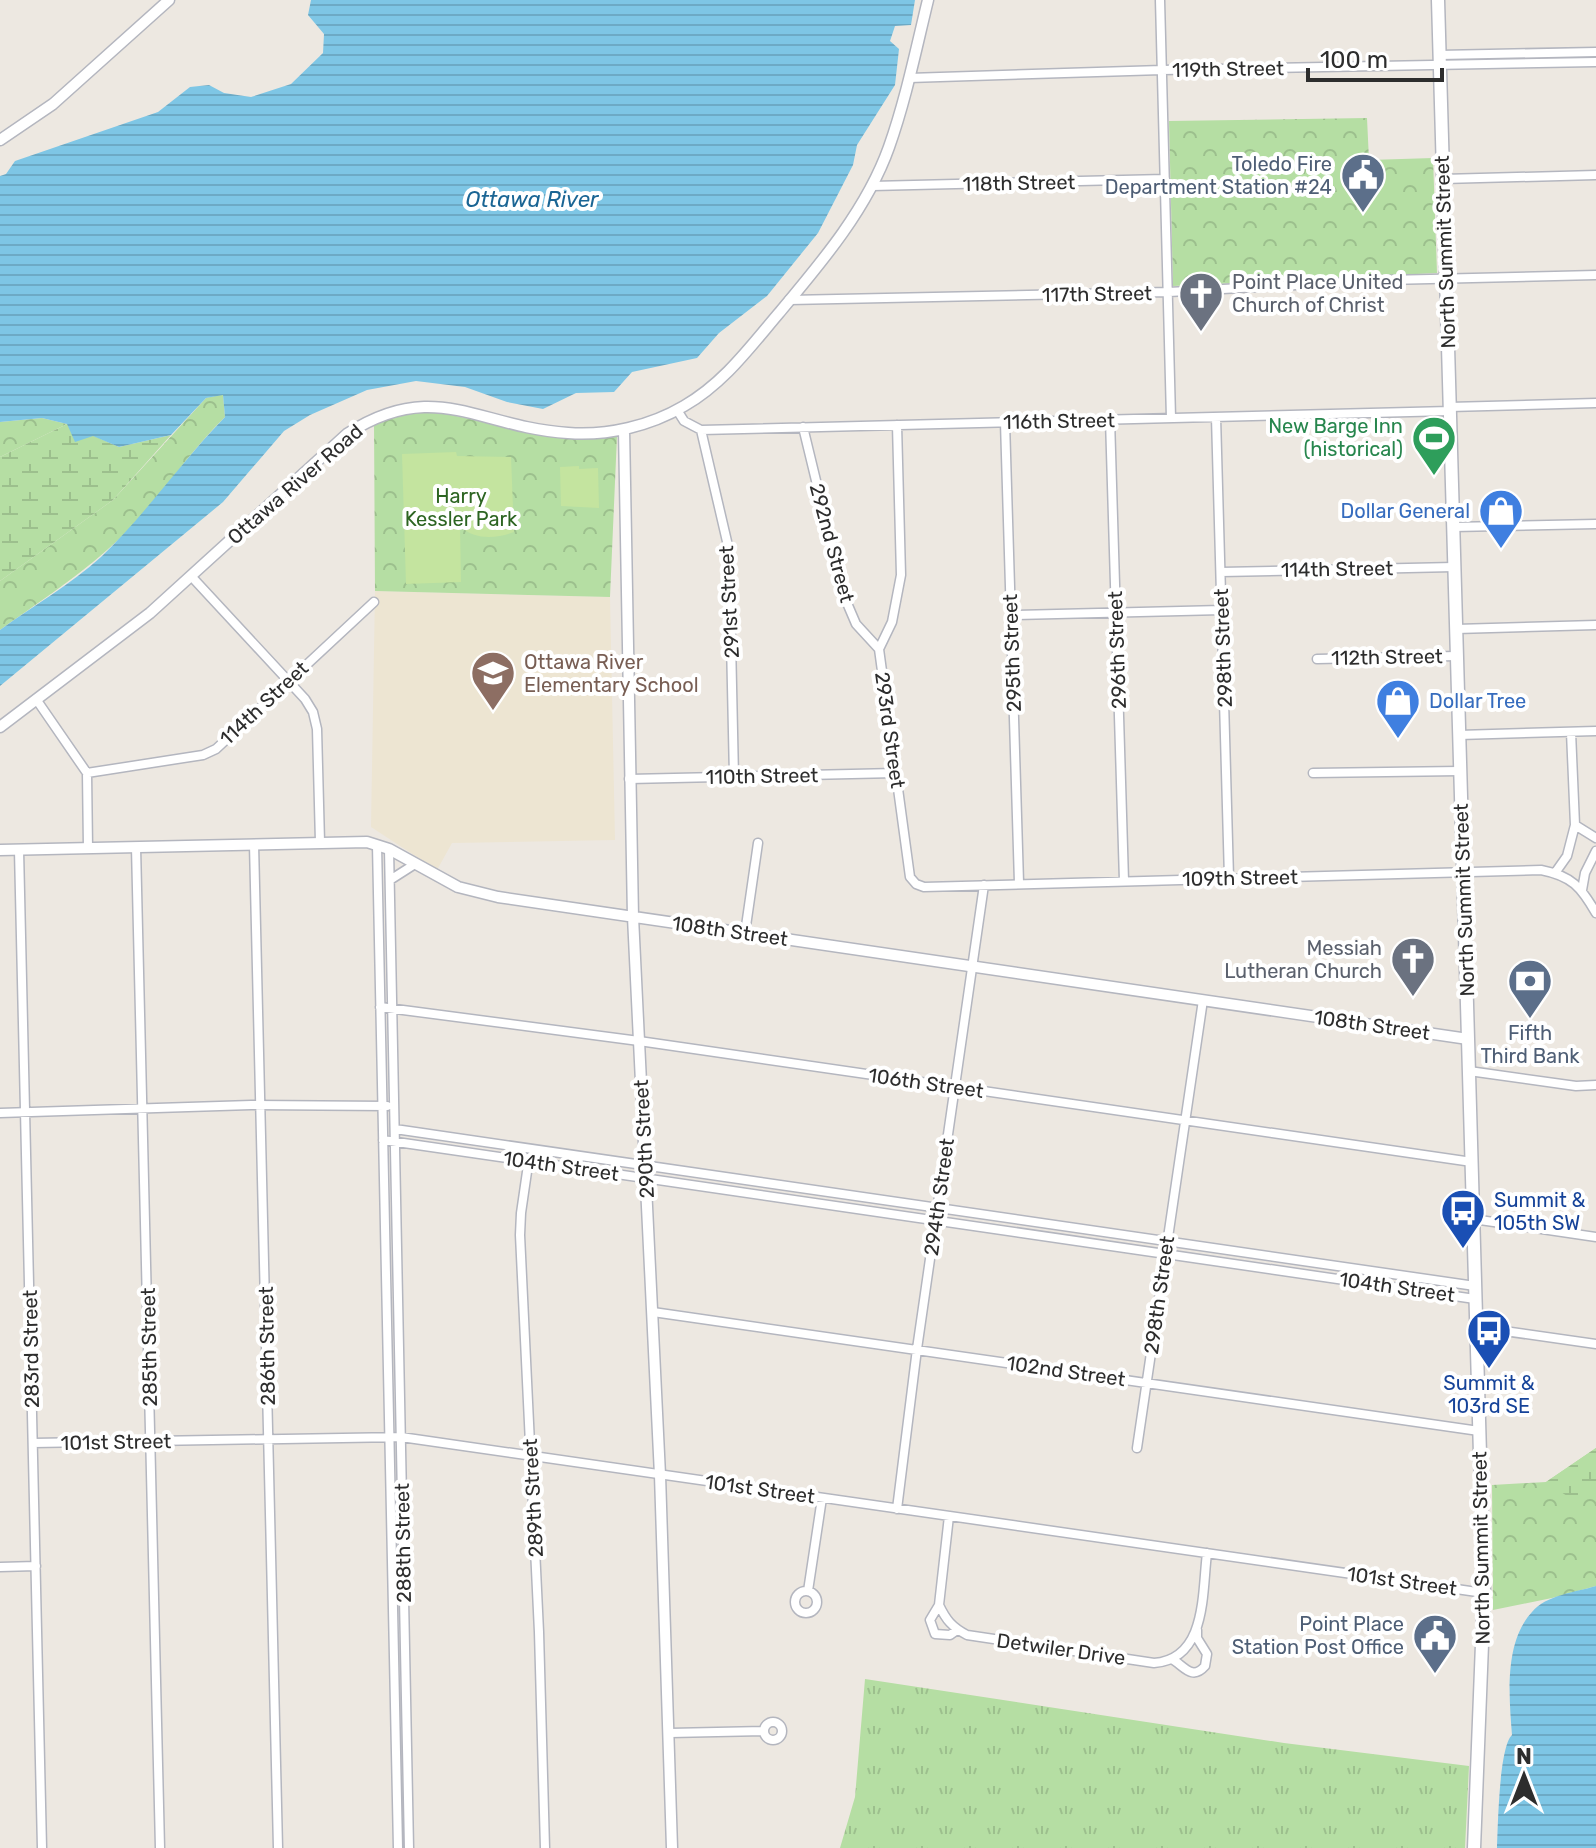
<svg xmlns="http://www.w3.org/2000/svg" width="1596" height="1848" font-family="Rubik,sans-serif">
<defs>
<pattern id="grass-tufts" width="24" height="20" patternUnits="userSpaceOnUse" patternTransform="scale(2)"><rect width="24" height="20" fill="#b5dea3"/><path d="M3 7l-1-3M5 7V3M7 7l1-3M15 17l-1-3M17 17v-4M19 17l1-3" fill="none" stroke="#9cbf8d"/></pattern>
<pattern id="forest-crowns" width="20" height="18" patternUnits="userSpaceOnUse" patternTransform="scale(2)"><rect width="20" height="18" fill="#b5dea3"/><path d="M2 6a3 3 0 1 1 6 0M12 15a3 3 0 1 1 6 0" fill="none" stroke="#9cbf8d"/></pattern>
<pattern id="wetland-marsh" width="20" height="14" patternUnits="userSpaceOnUse" patternTransform="scale(2)"><rect width="20" height="14" fill="#b5dea3"/><path d="M1 5h8M5 5V1M11 12h8M15 12V8" fill="none" stroke="#9cbf8d"/></pattern>
<pattern id="water-rules" width="6" height="5" patternUnits="userSpaceOnUse" patternTransform="scale(2)"><rect width="6" height="5" fill="#7ec6e5"/><path d="M0 2.5h6" fill="none" stroke="#6daac5"/></pattern>
</defs>
<rect width="100%" height="100%" fill="#ede8e1"/>
<path fill="#ede5d2" d="M375 591 610 597 615 840 452 843 437 870 371 827Z"/>
<path fill="url(#grass-tufts)" d="M865 1679 1284 1743 1469 1766 1465 1848H840L855 1797Z"/>
<path fill="url(#forest-crowns)" d="M1367 118 1369 160 1433 158 1437 273 1173 286 1169 121Z
M223 394 225 417C190 451 165 491 132 526 93 567 46 597 0 630V581L113 500 206 398Z
M428 410 550 436H617L610 597 375 591 374 423 383 418Z
M42 418 67 424 0 457V422Z
M1596 1448V1586L1552 1598 1493 1610 1492 1485 1546 1482Z"/>
<path fill="url(#wetland-marsh)" d="M67 424 119 447 171 435 113 500 0 581V457Z
M1596 1448V1490L1573 1500 1546 1482Z"/>
<path fill="#c4e49f" d="M456 452 457 456 511 457 514 532C496 539 474 540 460 526L461 582 406 584 402 454Z
M579 466V469L598 468 599 508 561 506 560 467Z"/>
<path fill="url(#water-rules)" d="M311 0H915L911 25 895 26 890 41 899 49 895 85 857 145 853 165 818 233 767 296 719 333 697 358 632 372 614 392 576 393 543 409 507 402 465 387 416 381 367 390 310 415 284 431 223 502 0 686V630C33 606 71 584 101 557 146 514 181 462 225 417L223 395 206 398 171 435 119 447 93 436 75 442 67 424 42 418 0 422V176L6 174 15 161 158 112 190 87 209 85 224 93 251 97 291 84 323 53 324 34 308 15Z
M1596 1586V1848H1497C1498 1826 1499 1747 1512 1735 1509 1697 1504 1642 1532 1612 1546 1595 1576 1592 1596 1586Z"/>
<g fill="none" stroke-linecap="round" stroke-linejoin="round">
<g stroke="#b4b6bf" stroke-width="11">
<path id="minor" d="M1160 0 1171 418
M1439 55 1596 52
M909 78 1162 70 1596 62
M1443 179 1596 175
M872 186 1165 179
M789 300 1169 292 1387 280 1596 275
M1449 407 1596 403
M677 410 684 421 701 430 1450 411
M1216 417 1229 878
M1110 419 1124 881
M1005 422 1019 883
M897 425 901 575 892 622 879 649 910 877 916 884 924 887 1541 870C1572 876 1581 887 1596 913
M803 427 844 596 856 624 879 649
M701 430 729 550 734 777
M1453 527 1596 524
M1221 572 1454 567
M191 576 305 699 313 712 317 729 320 842
M1011 615 1222 610
M1456 629 1596 625
M1317 659 1457 656
M36 699 87 773 88 848
M1571 732 1575 825 1596 838
M1459 735 1596 731
M87 773 203 755 216 749 374 602
M1313 773 1460 771
M629 779 896 773
M254 844 278 1848
M377 845 398 1848
M136 847 160 1848
M389 849 409 1848
M19 850 42 1848
M1555 873 1567 856 1575 825
M390 880 415 864
M1582 890 1585 873 1596 851
M745 933 758 843
M380 1007 639 1041 1472 1162
M1469 1071 1576 1086 1596 1085
M0 1113 251 1105 387 1106
M395 1129 1475 1286
M383 1140 1475 1299
M529 1158 521 1213 520 1235 539 1632 545 1848
M1473 1219 1596 1237
M653 1312 1479 1431
M1476 1327 1596 1344
M33 1443 401 1437 1484 1593
M1137 1448 1203 1000
M897 1509 917 1349 984 885
M949 1516 939 1605C946 1620 952 1627 967 1635L1154 1663C1207 1659 1202 1593 1207 1553
M0 1567 36 1566
M808 1591 822 1498
M795 1602a11 11 0 1 1 22 0a11 11 0 1 1-22 0Z
M939 1605 930 1620 935 1634 950 1635 957 1630
M1172 1659C1184 1666 1192 1681 1205 1666L1207 1654 1197 1638V1630
M764 1731a9 9 0 1 1 18 0a9 9 0 1 1-18 0Z
M670 1733 764 1731"/>
</g>
<g stroke="#b4b6bf" stroke-width="13">
<path id="tertiary" d="M0 140 53 104 169 0
M624 429 633 917 660 1475 672 1848
M0 727 150 613 347 434C435 377 477 427 568 433 608 436 650 426 684 406 724 383 750 347 779 313 821 263 867 209 889 147 906 99 916 49 928 0
M0 850 367 842 389 849 458 887 498 897 1468 1039"/>
</g>
<g stroke="#b4b6bf" stroke-width="15">
<path id="secondary" d="M1438 0 1484 1593 1474 1848"/>
</g>
<use href="#minor" stroke="#fff" stroke-width="8"/>
<use href="#tertiary" stroke="#fff" stroke-width="10"/>
<use href="#secondary" stroke="#fff" stroke-width="12"/>
</g>
<defs>
<g id="civic-pin" transform="scale(2.3)"><path d="M0 17L-7.5 6A9.5 9.5 0 1 1 7.5 6Z" fill="#5c6f8a" stroke="#fff"/><path d="M-.6-6.5H3V-4.5H.6V-3L4-1V1h2V6H-6V1h2V-1L-.6-3ZM-1.2 2.5V6h2.4V2.5Z" fill="#fff"/></g>
<g id="church-pin" transform="scale(2.3)"><path d="M0 17L-7.5 6A9.5 9.5 0 1 1 7.5 6Z" fill="#6b7280" stroke="#fff"/><path d="M-1.2-6h2.4v3.5h3.3v2.4h-3.3V6h-2.4V-.1h-3.3v-2.4h3.3Z" fill="#fff"/></g>
<g id="stadium-pin" transform="scale(2.3)"><path d="M0 17L-7.5 6A9.5 9.5 0 1 1 7.5 6Z" fill="#2e9e5b" stroke="#fff"/><path d="M0-5a6.5 5 0 1 0 0 10a6.5 5 0 1 0 0-10ZM-3.5-1.8h7v3.6h-7Z" fill="#fff"/></g>
<g id="shop-pin" transform="scale(2.3)"><path d="M0 17L-7.5 6A9.5 9.5 0 1 1 7.5 6Z" fill="#3f7fe0" stroke="#fff"/><path d="M-5-2.5h2.3a2.7 3.5 0 0 1 5.4 0H5L5.5 6h-11ZM-1.5-2.5h3a1.5 2.3 0 0 0-3 0Z" fill="#fff"/></g>
<g id="school-pin" transform="scale(2.3)"><path d="M0 17L-7.5 6A9.5 9.5 0 1 1 7.5 6Z" fill="#8d6e63" stroke="#fff"/><path d="M0-5L7-2L0 1L-7-2ZM-4 1L0 2.5L4 1V4Q0 6-4 4Z" fill="#fff"/></g>
<g id="bank-pin" transform="scale(2.3)"><path d="M0 17L-7.5 6A9.5 9.5 0 1 1 7.5 6Z" fill="#5c6f8a" stroke="#fff"/><path d="M-6-4H6V4H-6ZM0-2.3a2.3 2.3 0 1 0 0 4.6a2.3 2.3 0 1 0 0-4.6Z" fill="#fff"/></g>
<g id="bus-pin" transform="scale(2.3)"><path d="M0 17L-7.5 6A9.5 9.5 0 1 1 7.5 6Z" fill="#1a4fb4" stroke="#fff"/><path d="M-5-6H5V4H4V6H2V4H-2V6H-4V4H-5ZM-3.5-4V0h7V-4ZM-3.5 1.2v1.5H-2V1.2ZM2 1.2v1.5H3.5V1.2Z" fill="#fff"/></g>
</defs>
<g fill-rule="evenodd">
<use href="#civic-pin" x="1363" y="175"/>
<use href="#church-pin" x="1201" y="294"/>
<use href="#stadium-pin" x="1434" y="438"/>
<use href="#shop-pin" x="1501" y="511"/>
<use href="#school-pin" x="493" y="673"/>
<use href="#shop-pin" x="1398" y="701"/>
<use href="#church-pin" x="1413" y="959"/>
<use href="#bank-pin" x="1530" y="981"/>
<use href="#bus-pin" x="1463" y="1211"/>
<use href="#bus-pin" x="1489" y="1331"/>
<use href="#civic-pin" x="1435" y="1636"/>
</g>
<g text-anchor="middle" stroke-width="8" stroke-linejoin="round" paint-order="stroke">
<g font-size="20" fill="#2d2d2d" stroke="#fff">
<text transform="translate(1228 69) rotate(-1)" y="7">119th Street</text>
<text transform="translate(1019 183) rotate(-1)" y="7">118th Street</text>
<text transform="translate(1445 252) rotate(-92)" y="7">North Summit Street</text>
<text transform="translate(1097 294) rotate(-1)" y="7">117th Street</text>
<text transform="translate(1059 421) rotate(-1)" y="7">116th Street</text>
<text transform="translate(295 484) rotate(-41)" y="7">Ottawa River Road</text>
<text transform="translate(832 543) rotate(75)" y="7">292nd Street</text>
<text transform="translate(1337 569) rotate(-1)" y="7">114th Street</text>
<text transform="translate(729 602) rotate(-93)" y="7">291st Street</text>
<text transform="translate(1223 648) rotate(-92)" y="7">298th Street</text>
<text transform="translate(1117 650) rotate(-92)" y="7">296th Street</text>
<text transform="translate(1012 653) rotate(-92)" y="7">295th Street</text>
<text transform="translate(1387 657) rotate(-1)" y="7">112th Street</text>
<text transform="translate(264 703) rotate(-43)" y="7">114th Street</text>
<text transform="translate(890 730) rotate(82)" y="7">293rd Street</text>
<text transform="translate(762 776) rotate(-1)" y="7">110th Street</text>
<text transform="translate(1240 878) rotate(-1)" y="7">109th Street</text>
<text transform="translate(1464 900) rotate(-92)" y="7">North Summit Street</text>
<text transform="translate(730 931) rotate(8)" y="7">108th Street</text>
<text transform="translate(1372 1025) rotate(8)" y="7">108th Street</text>
<text transform="translate(926 1083) rotate(8)" y="7">106th Street</text>
<text transform="translate(644 1139) rotate(-93)" y="7">290th Street</text>
<text transform="translate(561 1166) rotate(8)" y="7">104th Street</text>
<text transform="translate(939 1197) rotate(-82)" y="7">294th Street</text>
<text transform="translate(1397 1287) rotate(8)" y="7">104th Street</text>
<text transform="translate(1159 1295) rotate(-82)" y="7">298th Street</text>
<text transform="translate(267 1346) rotate(-91)" y="7">286th Street</text>
<text transform="translate(149 1347) rotate(-91)" y="7">285th Street</text>
<text transform="translate(31 1349) rotate(-91)" y="7">283rd Street</text>
<text transform="translate(1066 1371) rotate(8)" y="7">102nd Street</text>
<text transform="translate(116 1442) rotate(-1)" y="7">101st Street</text>
<text transform="translate(760 1489) rotate(8)" y="7">101st Street</text>
<text transform="translate(533 1498) rotate(-93)" y="7">289th Street</text>
<text transform="translate(403 1543) rotate(-91)" y="7">288th Street</text>
<text transform="translate(1481 1548) rotate(-91)" y="7">North Summit Street</text>
<text transform="translate(1402 1581) rotate(8)" y="7">101st Street</text>
<text transform="translate(1061 1649) rotate(8)" y="7">Detwiler Drive</text>
</g>
<g font-size="20" fill="#4e5e75" stroke="#fff" text-anchor="end">
<text x="1332" y="171">Toledo Fire<tspan x="1332" dy="23">Department Station #24</tspan></text>
<text x="1530" y="1040" text-anchor="middle">Fifth<tspan x="1530" dy="23">Third Bank</tspan></text>
<text x="1404" y="1631">Point Place<tspan x="1404" dy="23">Station Post Office</tspan></text>
</g>
<g font-size="20" fill="#5b616d" stroke="#fff" text-anchor="start">
<text x="1232" y="289">Point Place United<tspan x="1232" dy="23">Church of Christ</tspan></text>
<text x="1382" y="955" text-anchor="end">Messiah<tspan x="1382" dy="23">Lutheran Church</tspan></text>
</g>
<g font-size="20" fill="#27864d" stroke="#fff" text-anchor="end">
<text x="1403" y="433">New Barge Inn<tspan x="1403" dy="23">(historical)</tspan></text>
</g>
<g font-size="20" fill="#2d6522" stroke="#fff">
<text x="461" y="503">Harry<tspan x="461" dy="23">Kessler Park</tspan></text>
</g>
<g font-size="20" fill="#366cbe" stroke="#fff" text-anchor="end">
<text x="1470" y="518">Dollar General</text>
<text x="1429" y="708" text-anchor="start">Dollar Tree</text>
</g>
<g font-size="20" fill="#785e54" stroke="#fff" text-anchor="start">
<text x="524" y="669">Ottawa River<tspan x="524" dy="23">Elementary School</tspan></text>
</g>
<g font-size="20" fill="#164399" stroke="#fff" text-anchor="start">
<text x="1494" y="1207">Summit &amp;<tspan x="1494" dy="23">105th SW</tspan></text>
<text x="1489" y="1390" text-anchor="middle">Summit &amp;<tspan x="1489" dy="23">103rd SE</tspan></text>
</g>
<g font-size="22" font-style="italic" fill="#1a6594" stroke="#fff">
<text x="532" y="207">Ottawa River</text>
</g>
</g>
<g transform="translate(1524 1776)" stroke="#ffffff" stroke-width="6" paint-order="stroke">
<path d="M0-6L14 30L0 20L-14 30Z" fill="#2d2d2d"/>
<text y="-12" font-size="22" font-weight="bold" text-anchor="middle" fill="#2d2d2d">N</text>
</g>
<path d="M1308 68v12h134v-12" fill="none" stroke="#2d2d2d" stroke-width="4"/>
<text x="1320" y="68" font-size="24" fill="#2d2d2d" stroke="#ffffff" stroke-width="6" paint-order="stroke">100 m</text>
</svg>
